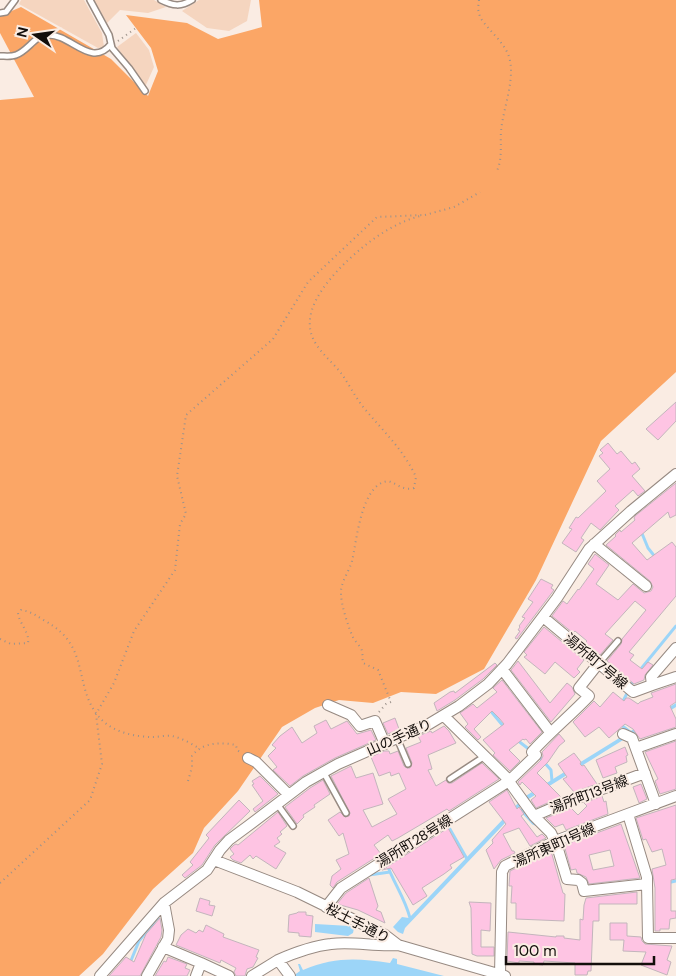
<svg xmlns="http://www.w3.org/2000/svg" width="676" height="976" font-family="'DM Sans','Noto Sans JP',sans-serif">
<rect width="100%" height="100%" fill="#faece3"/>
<path fill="#f5d5bf" d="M21 0H84L102 33 104 47 98 48 19 4Z
M94 0H154L166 7 148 13 120 10 107 23Z
M199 0H251L247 21 229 31 207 28 182 11Z
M136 33 149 50 154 67 145 87 117 47Z"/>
<path fill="#fba666" d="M259 0H676V372L601 441 536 580 484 669 436 694 401 692 373 703 339 700 315 708 282 727 238 791 204 828 193 853 153 889 103 954 79 976H0V100L34 97 0 33V16L21 7 111 59 148 96 158 71 151 48 126 15 187 23 218 39 262 27Z"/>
<path fill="#9cd5f8" d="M676 703V707L527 800 405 928 403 934 398 932 393 927 402 917 409 918 524 797Z
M315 924 350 926 354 928 353 933 348 936 315 932Z
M393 958 397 959V964L444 976H293L300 971 298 964H300L303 970C335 957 356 958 390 963Z"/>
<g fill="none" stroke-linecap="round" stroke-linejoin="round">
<path stroke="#9cd5f8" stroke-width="3" d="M641 531 648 548 656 558
M640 670 676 626
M622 703 634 680
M489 709 504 727
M620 724 630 732
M517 740 530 750
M537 754 551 770 552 781
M521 810 533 823 538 825
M447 824 467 859
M386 862C393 882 405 898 410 918
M369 875 390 872
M667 883 676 881
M130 963 139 941 158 917"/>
</g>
<path fill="#fec4e3" stroke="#c3b5bc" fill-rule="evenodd" d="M676 402V421L658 440 646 429Z
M608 443 617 454 621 451 632 464 635 462 640 469 632 476 645 491 638 496 633 490 615 506 619 510 600 530 591 523 581 538 584 540 576 552 562 543 572 529 569 528 576 517 578 518 606 491 597 481 610 469 599 456 603 453 600 450Z
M676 483V515L670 518 668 512 632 543 647 560 672 542 676 547V596L629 652 634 655 630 660 642 669 648 662 653 665 645 675 644 680 634 684 607 661 621 644 622 639 646 610 635 601 605 634 613 640 600 655 585 643 587 641 575 631 573 633 552 616 563 601 567 604 578 589 579 590 594 569 588 564 595 554 609 565 596 584 618 600 633 584 644 593 651 591 653 587 650 581 606 545 616 536 615 535 620 530 621 532 635 520 634 518 635 516Z
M541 579 553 585 551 588 554 590 517 639 515 638 520 631 518 630 520 627 519 626 525 618 522 617 533 602 528 599Z
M544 627 584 660 577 669 580 672 574 678 555 662 545 674 524 657 527 655 524 652Z
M518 661 550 703 567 683 572 687 575 694 551 722 511 670Z
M495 663 497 665 483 679 455 700 437 711 434 703 450 692 454 691 455 693Z
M502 680 542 732 530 744 526 739 524 740 523 739 509 750 520 761 510 771 493 755 495 753 483 740 504 724 499 718 492 711 474 729 481 737 478 740 465 727 468 724 460 713 473 704 477 708 497 692 493 688Z
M676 684V702L670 706 676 719V727L640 739 633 729 625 724 609 738 599 727 585 737 573 722 594 701 600 707 613 692 624 701 626 698H629L638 704 640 702 653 697 651 693Z
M395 718 399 729 388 734 383 723Z
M326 720 331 729 347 721 357 734 371 730 376 740 335 758 303 776 290 786 273 770 277 767 268 756 276 748 272 745 280 736 292 727 302 743 317 733 314 726Z
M444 726 449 731 456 743 428 755 432 769 428 770 436 786 446 780 448 783H452L482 763 499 779 449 811 447 809 398 838 392 841 388 835 374 845 381 854 337 882 333 888 330 885 332 876 341 869 336 860 349 854 343 833 339 836 328 820 340 812 345 817 349 816 350 813 331 776 351 766 356 778 373 773 383 804 363 810 372 827 397 814 388 799 406 789 399 773 391 776 390 772 379 776 371 757 384 751H389L390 754 398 751 404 766 407 768H410L412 763 406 748 421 742 418 736 431 731 432 733Z
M559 734 565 741 559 746 548 762 537 773 561 797 536 808 531 800 536 796 522 782 520 785 518 782 541 760 543 756 542 752Z
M676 741V789L660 794 655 781 658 779 645 752Z
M625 747 628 755 626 756 627 762 615 767 617 773 603 778 596 760Z
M574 753 581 762 580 764 582 766 584 765 597 784 574 792 563 779 567 777 558 764Z
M260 776 278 794 255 812 253 809 263 801 252 785 254 784 252 781Z
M323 780 330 794 314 805 315 807 303 815 304 817 297 824 285 807 310 788Z
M641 784 647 799 639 803 633 787Z
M507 790 517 809 519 807 524 814 521 816 537 837 542 834 546 838 530 846 519 828 503 834 512 851H514L515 853 501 860 494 869 486 850 493 843 492 840 506 824 489 802Z
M602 796 604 802 606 801 608 814 566 830 563 824 555 827 546 818 571 808 578 815 587 806 584 803Z
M239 800 250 811 215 845 202 865 185 878 182 875 193 865 190 862 209 838 206 835Z
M676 805V879L671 880V911H676V918L670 919 669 929H660V931H655V888L652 869 666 865 662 849 652 852 646 839 643 840 636 818Z
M278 812 287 826 280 832 282 834 277 838 280 842 274 846 286 853 276 869 256 856 253 859 250 855 241 863 233 860 230 857 234 854 230 849 234 845 236 844 238 845Z
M621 824 640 878 589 884 586 877 577 873 576 869 571 870 564 845ZM610 850 614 866 593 870 589 855Z
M448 828 464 857 450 865 452 868 444 874 422 888 427 896 413 905 391 868 382 870Z
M551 851 563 893 565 894 564 921 516 919V903H511L512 886H509L510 871Z
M369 878 378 906 376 910 381 912 385 923 358 910 337 904 346 893Z
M637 892V904H599V921H593L591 971H588L587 975H575V963L544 961 543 965 534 964V962L519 961V963L507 961 508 932 556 937V936H564V938L580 940V919L583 920 584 905 586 898Z
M200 898 210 901 209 905 215 906 212 916 196 911Z
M469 902 491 903 490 931 481 930V947H494V956H477L472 954 471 908Z
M298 912H306V915L313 916 311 937 299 936V933L288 932 289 915 297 913Z
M160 918 162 930 161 937 140 976H109L126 957 134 962 146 934Z
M610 923H627V936L641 937 642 941 645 944 672 946 667 960 671 962 667 975 641 965 646 952 623 951 624 940H610Z
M206 925 224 934 223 937 259 950 256 957 258 958 253 967 247 969 245 976H236L234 972 236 968 221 960 220 963 176 945 181 935 188 929 196 933 199 930 203 932Z
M168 957 187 964 185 968 190 970 187 976H155L164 961 166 962Z"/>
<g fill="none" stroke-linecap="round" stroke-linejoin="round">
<g stroke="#978a82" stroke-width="8">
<path id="lane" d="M90 0 109 35 112 48 129 68 145 91
M161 0C173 6 181 7 192 0
M0 13 6 12 15 0
M0 56C5 56 11 57 16 55 28 51 35 35 48 35 71 34 91 69 111 44
M599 663 618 641
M397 738 408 764
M324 773 346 813
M450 779 485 756
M277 804 293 826"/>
</g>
<g stroke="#978a82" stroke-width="12">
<path id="street" d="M594 544 646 586
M543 617 633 692 652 685
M676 648 651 677 652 685 676 677
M502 669 550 732
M328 705 351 715 360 726 375 721 385 744
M445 715 447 719 505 776 534 816 551 833 557 846 567 879 578 880 582 883 584 891 647 884 648 938H676
M623 734 632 738 656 804
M636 748 676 734
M248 758 256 762 289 795
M628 814 647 877V884
M534 816 564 803 645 773
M214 860 297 892 385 935 398 945 505 976
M326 907 341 888 509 781 536 755 532 752C550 732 570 716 589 696L579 688 598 664
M163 947 201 963 196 976
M201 963 229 976
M500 975 502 872 505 866 555 841 676 796
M100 976 164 903 207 870 220 850 229 840 248 826 306 782 338 764 429 724 459 706 488 684 507 664 557 598 589 549 631 511 676 474
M147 976 168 939 169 930 164 903
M252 976 278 960
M290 976 278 960C294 953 313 946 331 944 353 941 376 947 398 945"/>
</g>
<path stroke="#9c928b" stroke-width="2" stroke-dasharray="1 4" stroke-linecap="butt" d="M479 0 478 9 480 17C488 30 502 40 508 54 517 76 503 108 501 131 500 146 503 159 496 173
M118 41 136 28
M425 215 454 207 480 192
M0 639 11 644 28 643C30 633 19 623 18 613L21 610C30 611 37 616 45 621 92 646 72 687 100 718 112 732 135 737 153 737 159 737 166 735 172 736 182 738 192 744 200 749
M379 712 386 704 391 702 378 670 363 663C362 659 363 655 362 651 361 646 354 641 352 635 348 626 341 604 341 594 340 583 349 572 352 561 357 540 361 484 388 481 398 484 403 491 414 488L416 477C403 449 383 431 364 408 355 397 349 384 341 373 333 363 323 355 316 344 298 316 323 286 341 267 363 245 390 224 420 216
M188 781 192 767V756C202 742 221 742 236 745L237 750 240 752
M0 883 90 800 102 764 96 714 114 683 134 631 175 570 180 524 186 514 177 476 186 415 273 339 308 282 377 217 424 215"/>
<use href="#lane" stroke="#fff" stroke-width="5"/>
<use href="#street" stroke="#fff" stroke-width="10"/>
</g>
<g text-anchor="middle" stroke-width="4" stroke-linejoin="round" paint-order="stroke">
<g font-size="14" fill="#130e0b" stroke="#faece3">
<text transform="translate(596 661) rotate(40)" y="5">湯所町7号線</text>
<text transform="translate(399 737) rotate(-24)" y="5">山の手通り</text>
<text transform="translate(589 794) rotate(-21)" y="5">湯所町13号線</text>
<text transform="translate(414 841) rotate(-32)" y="5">湯所町28号線</text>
<text transform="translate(554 845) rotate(-24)" y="5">湯所東町1号線</text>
<text transform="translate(358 923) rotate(27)" y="5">桜土手通り</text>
</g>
</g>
<g transform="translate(35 35) rotate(283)" stroke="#faece3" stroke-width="4" paint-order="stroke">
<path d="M0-4L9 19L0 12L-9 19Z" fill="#130e0b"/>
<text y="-8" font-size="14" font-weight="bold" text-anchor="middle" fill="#130e0b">N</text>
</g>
<path d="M506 956v8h148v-8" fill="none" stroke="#130e0b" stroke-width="2.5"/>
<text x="514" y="956" font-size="15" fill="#130e0b" stroke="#faece3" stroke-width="4" paint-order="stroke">100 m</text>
</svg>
